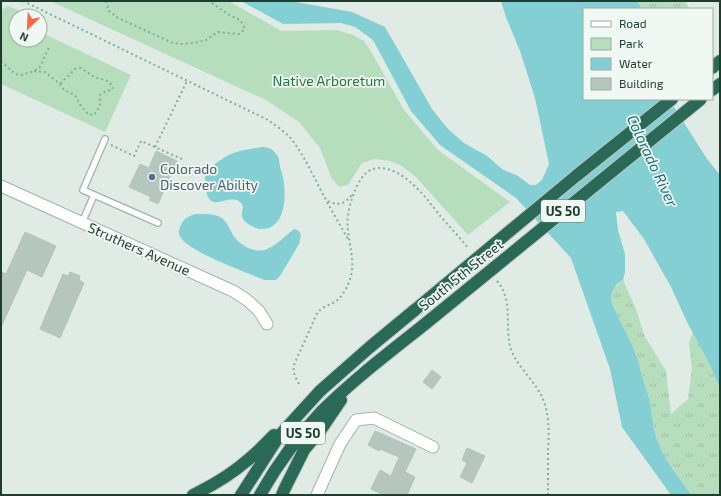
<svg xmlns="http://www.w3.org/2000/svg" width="721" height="496" font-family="'Exo 2',sans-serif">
<defs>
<pattern id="grass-tufts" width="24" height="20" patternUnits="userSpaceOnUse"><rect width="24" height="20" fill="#b6debd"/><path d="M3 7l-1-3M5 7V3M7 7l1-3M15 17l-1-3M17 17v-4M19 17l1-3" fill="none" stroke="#9cbfa3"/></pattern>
</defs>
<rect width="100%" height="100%" fill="#dfebe4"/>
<path fill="url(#grass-tufts)" d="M637 1H685L690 9H642Z
M623 280 636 309 645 337 666 371 671 414 688 399 692 368 689 342 693 333 710 365 720 388V495H691C679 477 665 461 657 440 653 428 652 416 650 404 649 395 646 388 643 380 641 374 640 366 638 360 631 339 619 321 611 301 612 291 615 286 623 280Z"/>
<path fill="#b6debd" d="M50 1H228L282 31 337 30 353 35 364 41 373 55 404 110 438 150 510 202 468 235 416 177 402 166 390 161 374 159 362 163 348 185 339 187 331 177 320 148 299 122 266 100Z
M8 6 18 10 25 16H16V40H40V32L131 75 105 132 1 84V11L3 9Z"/>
<path fill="#83cfd4" d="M241 1H290L352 12 385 27 432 109 448 129 464 143 476 150 486 155 502 169 518 176 530 185H536L542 180 549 164 535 98 520 51 506 17 501 1H637L642 9H584V99H669L707 159 720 175V388L710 365 687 322 671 287 644 239 623 211 616 212 618 230 625 254V272L623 280 617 284 612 293 611 301C619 321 631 339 638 360 640 366 641 374 643 380 646 388 649 396 650 404 652 416 653 428 657 440 665 461 679 477 691 495H671L622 427 610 369 571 258 516 198 440 145 411 111 373 40 355 27 341 23 283 24Z
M261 147C268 147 273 149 277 155 280 159 279 165 281 170 282 174 284 179 284 184 286 200 284 227 264 229 257 230 244 224 242 216 241 210 246 207 240 202 228 192 210 215 206 190 205 184 204 177 207 172 209 169 213 166 216 163 220 161 224 157 229 155 238 150 251 149 261 147Z
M196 214C205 214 215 213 223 219 229 224 231 234 236 239 243 247 257 254 267 249 277 245 285 236 294 229L299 231 301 235 299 244 280 276 276 280H265C248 273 186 251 180 236 178 233 179 230 180 227 183 219 188 216 196 214Z"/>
<path fill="#b4c6bd" stroke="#b1c5bb" d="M156 151 177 161 158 204 149 200 151 197 129 187 140 164 149 168Z
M25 232 56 246 42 277 27 270 1 327V272L6 274Z
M70 272 80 276 79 280 84 283 60 338 40 329 63 274 68 276Z
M432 370 441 377 432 389 423 382Z
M375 431 416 449 405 472 415 477 407 495H384L371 489 380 470 391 476 399 457 380 449 379 451 368 445Z
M467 448 485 456 472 483 460 477 467 463 462 460Z"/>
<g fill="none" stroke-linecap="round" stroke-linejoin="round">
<g stroke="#a2b3ab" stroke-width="8">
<path id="lane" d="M105 139 83 190 158 223
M82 223 94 195"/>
</g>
<g stroke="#a2b3ab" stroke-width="13">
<path id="street" d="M1 186 233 291 247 300 259 311 267 324
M317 495 340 444 356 420 374 418 433 447"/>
</g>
<g stroke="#c0c8c5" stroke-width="14">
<path id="highway" d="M712 68 720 61
M712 90 720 84
M576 176 672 99
M193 495C211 486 229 476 244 463 255 455 264 445 274 435
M241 495 279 436 320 391 370 347 416 309
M260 495C277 465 298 436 322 411 354 379 390 352 425 324
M282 495 284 490 304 450 320 431 341 400"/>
</g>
<path stroke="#7db19c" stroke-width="2" stroke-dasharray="2 3" stroke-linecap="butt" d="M23 1 268 120C276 126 286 132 292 140 306 158 315 180 326 200 338 207 344 204 352 195
M106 1 109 11 118 18 173 43 181 44 194 43 206 40 218 32 239 34 244 30V26L240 20 229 15 209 1
M1 61 15 74 22 75 34 71 40 67 50 45
M34 71 45 72 60 84 64 90 75 95 81 106 88 114 94 115 100 106V95L106 91 112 90 113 87 108 81 94 77 81 68 75 69 60 84
M111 145 134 156 141 141 182 159
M155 147 187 81
M327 202 349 241
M497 281C513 299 505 324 510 346 514 363 533 379 541 395 550 412 549 433 548 452 548 466 548 481 548 495
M299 384C295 377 293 373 294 365 299 353 305 341 310 329 313 323 315 315 320 310 323 307 329 305 333 303 342 298 347 288 350 279 357 258 345 237 348 215 350 204 353 194 358 184 363 175 368 169 378 168 404 167 427 199 441 217 451 228 460 238 469 249"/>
<use href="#lane" stroke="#fff" stroke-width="5.5"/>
<use href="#street" stroke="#fff" stroke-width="11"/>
<use href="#highway" stroke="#296956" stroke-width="12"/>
<g stroke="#c0c8c5" stroke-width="14" stroke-linecap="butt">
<path id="highway-bridge" d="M416 309 576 176
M425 324 701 99"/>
</g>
<use href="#highway-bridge" stroke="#296956" stroke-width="12"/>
</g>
<circle fill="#5c6f8a" stroke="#eff8f2" stroke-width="1.5" cx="152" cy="177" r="4"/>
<g text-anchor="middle" stroke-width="3.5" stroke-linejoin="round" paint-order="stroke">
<g fill="#eff8f2" stroke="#5d746b" stroke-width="1">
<rect x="541" y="200" width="44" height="22" rx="3"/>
<rect x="281" y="422" width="44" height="22" rx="3"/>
</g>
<g font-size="13" font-weight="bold" fill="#1f3c31">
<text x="563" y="216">US 50</text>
<text x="303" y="438">US 50</text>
</g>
<g font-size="14" fill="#27753e" stroke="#eff8f2">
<text x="329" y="86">Native Arboretum</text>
</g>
<g font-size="14" fill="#4e5e75" stroke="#eff8f2" text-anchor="start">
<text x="160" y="174">Colorado<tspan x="160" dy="16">Discover Ability</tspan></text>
</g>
<g font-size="14" fill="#1f3c31" stroke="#eff8f2">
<text transform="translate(139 249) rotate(24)" y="5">Struthers Avenue</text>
<text transform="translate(461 275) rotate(-39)" y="5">South 5th Street</text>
</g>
<g font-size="15" font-style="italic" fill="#16737a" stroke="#eff8f2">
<text transform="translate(652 161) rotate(65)" y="5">Colorado River</text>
</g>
</g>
<rect width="721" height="496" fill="none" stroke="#1f3c31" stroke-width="4"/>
<rect x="583" y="8" width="130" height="92" fill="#eff8f2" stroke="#9cada5"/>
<rect x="591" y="21" width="20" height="6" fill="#ffffff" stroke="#9cada5"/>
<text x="619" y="28" font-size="12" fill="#1f3c31">Road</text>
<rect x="591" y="38" width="20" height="12" fill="#b6debd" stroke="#9cada5"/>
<text x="619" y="48" font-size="12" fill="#1f3c31">Park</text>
<rect x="591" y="58" width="20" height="12" fill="#83cfd4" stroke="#9cada5"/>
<text x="619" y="68" font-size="12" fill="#1f3c31">Water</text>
<rect x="591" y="78" width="20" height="12" fill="#b4c6bd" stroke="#9cada5"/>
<text x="619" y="88" font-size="12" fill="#1f3c31">Building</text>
<g transform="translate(28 28) rotate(204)"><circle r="19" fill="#eff8f2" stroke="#9cada5"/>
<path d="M0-3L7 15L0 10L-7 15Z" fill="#fa684e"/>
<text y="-6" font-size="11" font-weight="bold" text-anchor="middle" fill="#1f3c31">N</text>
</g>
</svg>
